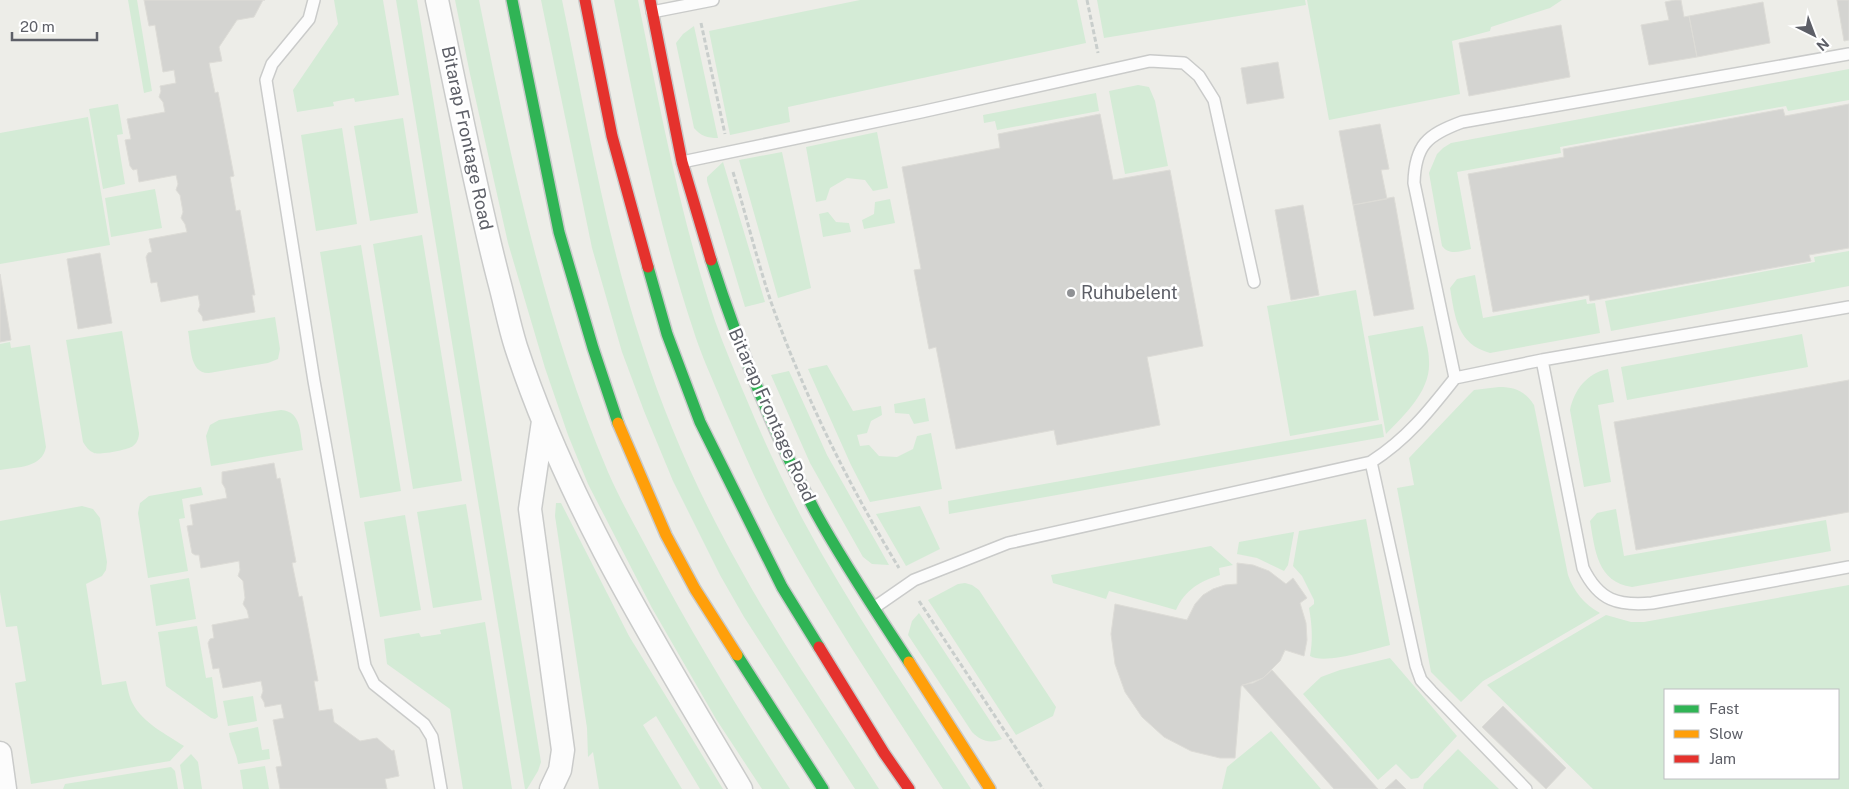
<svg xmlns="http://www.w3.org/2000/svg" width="1849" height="789" font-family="'Public Sans',sans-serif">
<rect width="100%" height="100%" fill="#edede8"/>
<path fill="#d4ebd6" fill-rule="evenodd" d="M128 0H137L152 91 144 93Z
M334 0H383L399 95 355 102 354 98 333 102 334 106 297 112 293 90 338 24Z
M396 0H417L541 762 538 771 527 789H525Z
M455 0H479C511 160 544 321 608 472 621 502 638 531 653 560 695 639 741 714 790 789H762L716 719 652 608 588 484 568 435 545 368 508 243 470 74Z
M541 0H562C586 115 605 233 642 345 666 421 700 497 739 566 781 643 832 715 879 789H855L744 617 720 575 673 481 644 411 622 352 592 248Z
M614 0H638C660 108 680 216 715 321 724 347 735 372 746 398 763 439 782 480 803 520 853 613 914 700 971 789H943C888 704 831 620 782 531 760 491 742 448 723 405 713 380 701 355 693 329 657 221 636 111 614 0Z
M860 0H1077L1086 43 788 107 790 122 730 135 709 31Z
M1097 0H1305L1306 5 1104 38Z
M1307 0H1562L1550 8 1491 27 1490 31 1452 41 1460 94 1329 120Z
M694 26 718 138C707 138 701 136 694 128L676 43 683 34Z
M1849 69V100L1788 111 1786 106 1560 147 1561 153 1457 172 1471 249C1460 251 1450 256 1442 246L1429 173 1437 154 1443 148 1451 143Z
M1138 85 1149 87 1155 101 1168 166 1125 174 1109 91Z
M1096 93 1099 111 997 130 995 121 984 123 983 115Z
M118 104 123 134 117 135 125 184 103 189 89 109Z
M88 117 110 245 0 264V133Z
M403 118 418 213 370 221 354 126Z
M342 128 357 224 316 231 301 135Z
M877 132 888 188 873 191 865 180 847 178 830 188 826 200 816 202 806 147Z
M782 152 811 288 778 298 739 160Z
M723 162 765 302 745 307 707 181V177Z
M155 189 162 228 111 237 105 198Z
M890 199 895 223 864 229 862 220 874 214 875 202Z
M828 212 836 222 849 223 851 232 823 237 819 214Z
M422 235 462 481 413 489 373 244Z
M361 245 401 491 360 498 320 252Z
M1849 251V286L1611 331 1605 301 1815 262 1814 257Z
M1475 275 1483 318 1586 299 1587 304 1595 303 1600 333 1490 353C1457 344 1455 317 1450 288L1457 279Z
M1356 290 1379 420 1290 436 1267 306Z
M275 317 280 349 278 359 268 363 209 373C189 374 191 345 188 331Z
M1423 326C1425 338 1429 350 1429 361 1431 391 1404 415 1386 434L1368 336Z
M122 331 139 433C139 438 137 443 133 446 128 450 100 455 94 453 89 451 86 447 83 442L66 340Z
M1802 334 1808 367 1627 400 1621 367Z
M10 342 11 348 30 345 46 447C42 468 18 467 0 470V344Z
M827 365 853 411 881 406 882 415 871 421 867 433 857 435 860 446 869 445 879 456 897 457 913 449 917 436 931 433 942 489 870 502 851 465 808 369Z
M1608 369 1614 402 1598 405 1611 482 1584 487 1570 410C1574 390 1587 373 1608 369Z
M789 371 827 455 889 565 872 564 863 557 810 463 771 375Z
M1499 387C1515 387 1525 391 1534 405L1568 575C1574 592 1584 604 1600 613L1483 681 1461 702 1431 672 1397 488 1414 485 1409 458 1469 395 1474 390Z
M925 398 929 421 914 424 909 414 895 413 894 404Z
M281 410C302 411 300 435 303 450L211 466 206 436 210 425 219 420Z
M1382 424 1384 437 949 514 948 501Z
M201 487 203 495 182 499 185 518 179 519 188 571 148 578 138 513 140 503 149 496Z
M556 503H561L629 636 723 789H700L656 716 643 725 682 789H599L593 752 588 757 587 728 555 516Z
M466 504 482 600 433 608 417 512Z
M82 506 93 509 100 518 107 562 106 570 102 576 86 584 102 685 126 681C128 689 129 697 133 704 142 722 167 735 184 746L170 761 31 784 15 683 26 681 17 626 6 627 0 592V521Z
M920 506 940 549 906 566 876 514Z
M1616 509 1624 556 1826 520 1831 551 1632 587C1597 582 1595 550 1590 521L1597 513Z
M405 515 421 610 380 617 364 522Z
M1366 519 1390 645C1373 649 1325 665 1310 656 1313 639 1312 625 1309 608L1314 604V600L1302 576 1293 566 1299 531Z
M1294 532 1288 565 1284 571 1257 558 1237 554 1239 542Z
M1211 546 1233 565 1219 568 1220 575C1200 581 1185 590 1176 610L1109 591 1106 599 1053 583 1051 575Z
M189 578 196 619 156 626 150 585Z
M965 583 972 585 979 590 1056 707 1053 716 1016 735 928 600 958 584Z
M1849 585V789H1593L1487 685 1606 615 1631 622H1644ZM1665 690H1838V778H1665Z
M919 613 1002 739C990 744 981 741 972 732L908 635 912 621Z
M485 622 512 789H463L450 709 387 664 384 639 419 633 421 637 441 634 440 630Z
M197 626 206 678 212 677 218 717 215 719 211 718 166 686 158 632Z
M1390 658 1457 736 1418 778 1411 779 1396 764 1378 780 1303 694 1321 677 1340 670Z
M253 696 257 721 228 726 223 701Z
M258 727 262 750 269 749 270 759 238 764C237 753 230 744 229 733Z
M1271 731 1321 789H1222L1227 767Z
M1458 749 1499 789H1423L1424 784Z
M191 754 198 762 202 789H184L180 765Z
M265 766 269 789H243L240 770Z
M171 767 175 771 178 789H63L65 784Z"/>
<path fill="#d4d4d1" stroke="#dddcd7" d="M144 0H265H263L254 17 237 20 219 47 222 61 209 63 215 93 218 92 234 176 230 177 236 211 240 210 255 295H252L255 312 203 321 202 316 198 311 200 305 198 295 161 302 157 282 151 283 146 257 148 253 152 252 149 239 187 232 185 224 181 218 183 212 180 195 176 190 178 184 176 175 139 182 137 169 133 170 130 166 125 140 131 139 127 119 165 112 163 102 159 97 161 91 160 86 176 83 174 70 163 72 155 25 149 26Z
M1675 0H1681L1684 17 1689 16 1697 57 1649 65 1641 25 1669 20 1665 2Z
M1837 0H1849V40L1844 41Z
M1763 2 1770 43 1697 57 1689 16Z
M1561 25 1570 77 1469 96 1459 43Z
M1278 62 1284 98 1247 104 1241 68Z
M1849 104V248L1809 255 1811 261 1590 301 1589 295 1493 312 1468 174 1564 157 1563 149 1783 109 1785 116Z
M1100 114 1113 180 1170 170 1203 346 1147 357 1160 425 1057 445 1054 430 956 449 936 347 929 349 914 270 921 269 902 167 1000 148 998 134Z
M1380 124 1389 169 1381 170 1387 199 1353 205 1339 131Z
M1394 197 1414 309 1374 316 1353 205Z
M1303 205 1319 295 1291 300 1275 210Z
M100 253 112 323 78 329 67 259Z
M0 274 11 340 0 342Z
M1849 380V512L1636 550 1614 422Z
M274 463 277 479 280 478 296 562 292 563 299 597 302 596 318 681H314L319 711 332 709 334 722 360 741 377 738 392 751 394 750 399 776 385 779 387 789H280L276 767 282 766 273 720 284 718 281 704 265 707 264 702 261 697 263 691 261 681 223 688 219 668 213 669 208 643 210 639 214 638 212 625 249 618 247 610 243 604 245 598 243 581 238 576 240 570 239 561 201 568 199 555H195L192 553 187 526 193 525 190 505 227 498 225 488 222 483V472Z
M1237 563 1253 565 1269 571 1286 584 1293 578 1307 598 1300 603 1306 623 1307 640 1304 656 1285 650 1280 661 1263 678 1241 686 1235 758H1220L1191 751 1164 737 1142 717 1125 692 1115 664 1111 634 1115 604 1187 620 1195 604 1203 595 1213 589 1225 585 1237 584Z
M1272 670 1378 789H1334L1242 685 1253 683 1263 678Z
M1503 706 1566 768 1546 789 1482 727Z
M1396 779 1406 789H1385Z"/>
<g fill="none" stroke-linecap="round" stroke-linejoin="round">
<g stroke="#cacbca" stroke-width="14">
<path id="lane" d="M314 0 309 19 272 64 266 80 314 381 365 666 374 684 424 724 432 737 441 789
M652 12 713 0
M682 162 921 112 1150 61 1184 63 1199 76 1214 100 1254 282
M1542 360 1583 568C1599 601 1618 606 1652 603L1849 567
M1455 378 1542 360 1849 307
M1371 462C1407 439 1429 411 1455 378L1414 183C1415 145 1427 135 1462 122L1849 54
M875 607 914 580 1008 543 1371 462 1416 666 1421 680 1431 691 1526 789"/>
</g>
<g stroke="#cacbca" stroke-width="25">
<path id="street" d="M437 0C457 94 475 188 499 281 505 303 509 325 516 347 568 506 657 647 741 789
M543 421 530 509 563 750 560 770 551 789
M0 753 5 789"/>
</g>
<g stroke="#c9caca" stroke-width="14">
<path id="fast" d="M512 0 559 232 593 348 618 423
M711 260C739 347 773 433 816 513 844 564 877 613 909 662
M648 267 667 334 700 422 782 587 819 647
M737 655 823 789"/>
</g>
<g stroke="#c9caca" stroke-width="14">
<path id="slow" d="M618 423 666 535 695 589 737 655
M909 662 990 789"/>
</g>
<g stroke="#c9caca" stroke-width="14">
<path id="jam" d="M585 0 612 136 648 267
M650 0 682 162 711 260
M819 647 884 753 909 789"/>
</g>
<path stroke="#c9cecc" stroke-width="3" stroke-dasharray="5 2.5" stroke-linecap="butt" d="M1087 0 1098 53
M701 23 725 134
M733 172C746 215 757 260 771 302 804 395 848 484 899 568
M919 601 1043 789"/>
<use href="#lane" stroke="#fcfcfc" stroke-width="11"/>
<use href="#street" stroke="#fcfcfc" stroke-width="22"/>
<use href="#fast" stroke="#30b455" stroke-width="11"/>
<use href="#slow" stroke="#ff9f0a" stroke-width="11"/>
<use href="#jam" stroke="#e5322d" stroke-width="11"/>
</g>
<circle fill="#8f9194" stroke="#fff" stroke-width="2" cx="1071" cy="293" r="5"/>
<g text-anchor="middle" stroke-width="5" stroke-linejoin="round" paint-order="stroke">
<g font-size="18" fill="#5d5f67" stroke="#fff">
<text transform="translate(467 138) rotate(78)" y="6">Bitarap Frontage Road</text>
<text transform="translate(772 415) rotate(66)" y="6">Bitarap Frontage Road</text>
</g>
<g font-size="18" fill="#5d5f67" stroke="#fff" text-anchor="start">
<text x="1081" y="299">Ruhubelent</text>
</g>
</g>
<rect x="1664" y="689" width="175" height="90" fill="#ffffff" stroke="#bebfc2"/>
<rect x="1674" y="705" width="25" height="8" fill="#30b455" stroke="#bebfc2"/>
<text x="1709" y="714" font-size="15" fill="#5d5f67">Fast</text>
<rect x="1674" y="730" width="25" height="8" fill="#ff9f0a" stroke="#bebfc2"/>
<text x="1709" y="739" font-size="15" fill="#5d5f67">Slow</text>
<rect x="1674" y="755" width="25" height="8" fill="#e5322d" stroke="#bebfc2"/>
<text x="1709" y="764" font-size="15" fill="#5d5f67">Jam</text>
<g transform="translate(1814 35) rotate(138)" stroke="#ffffff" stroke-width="4" paint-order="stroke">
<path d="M0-4L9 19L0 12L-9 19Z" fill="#5d5f67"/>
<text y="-8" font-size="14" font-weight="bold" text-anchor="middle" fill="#5d5f67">N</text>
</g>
<path d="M12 32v8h85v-8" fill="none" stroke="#5d5f67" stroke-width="2.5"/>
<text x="20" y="32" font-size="15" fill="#5d5f67" stroke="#ffffff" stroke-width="4" paint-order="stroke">20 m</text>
</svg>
